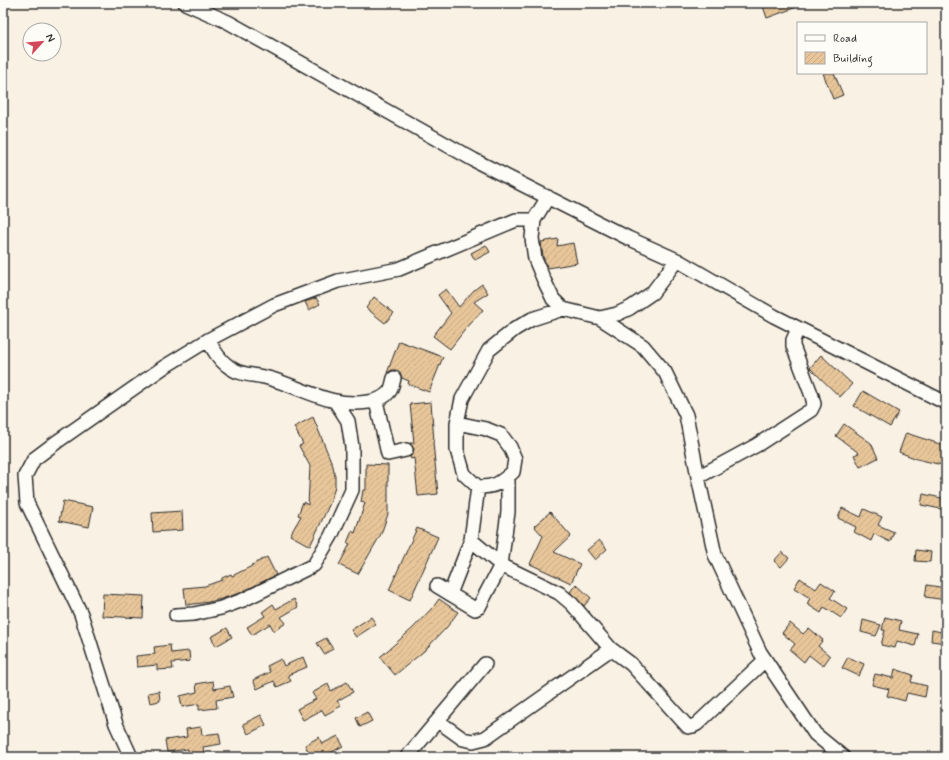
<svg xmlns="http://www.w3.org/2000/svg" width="949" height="760" font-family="Mynerve,sans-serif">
<defs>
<pattern id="building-hatch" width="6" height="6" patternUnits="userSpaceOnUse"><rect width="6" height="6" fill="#e8c69a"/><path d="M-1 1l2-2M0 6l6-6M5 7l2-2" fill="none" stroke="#c7aa85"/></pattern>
</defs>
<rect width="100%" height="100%" fill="#f9f1e4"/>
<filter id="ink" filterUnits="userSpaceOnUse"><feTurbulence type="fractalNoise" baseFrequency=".025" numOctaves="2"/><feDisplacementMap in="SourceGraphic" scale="8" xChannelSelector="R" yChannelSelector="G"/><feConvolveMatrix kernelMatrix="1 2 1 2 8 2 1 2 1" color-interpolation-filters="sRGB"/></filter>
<g filter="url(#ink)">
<path fill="url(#building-hatch)" stroke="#2b2b2b" d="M762 3H805V4L767 18Z
M823 73H834L843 95 833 99Z
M558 239 557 246 573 243 577 263 548 268 543 257 541 242Z
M486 245 490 252 475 260 471 253Z
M482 284 488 293 474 302 483 310 464 331 450 349 433 336 451 313 438 295 446 289 459 307 474 290Z
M374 297 394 313 385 323 366 308Z
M316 298 320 304 309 310 305 302Z
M399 341 443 357 429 392 408 384 409 381 402 378 400 372 396 370H392L387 373Z
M821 355 852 384 840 397 810 368Z
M863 391 899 412 890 427 854 406Z
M431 402 434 441 433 442 438 494 418 496 414 458 411 459 410 457 413 453 414 449 410 443H414L410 404Z
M313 417 333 466 335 476V486L331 501 310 546 290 535 301 516 298 515 303 502 308 505 310 466 299 446 303 444 294 427Z
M844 424 871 443 878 458 860 467 854 455 859 453 836 436Z
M906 433 946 446V466L917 459 899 452Z
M366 464 388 465V514L381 534 358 574 339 565 350 544 347 543 352 531 355 533 365 503 361 502 363 490H366Z
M923 494 946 499V510L921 505Z
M63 501 93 507 89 527 59 521Z
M842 508 861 517 864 509 882 517 878 525 894 532 890 542 874 534 871 541 854 532 856 527 838 518Z
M182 511 183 530 153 532 152 513Z
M550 512 571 536 554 552 580 564 571 583 530 564 543 536 534 526Z
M417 528 438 537 410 600 389 590Z
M599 540 607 549 595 560 587 550Z
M916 550 931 552 930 562 915 561Z
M782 552 789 558 781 567 774 561Z
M267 557 276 575 240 593 221 599 209 602 186 605 184 588 205 586 222 580V578L231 574 232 576 252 566V565Z
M800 578 816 589 821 582 835 591 830 598 847 609 841 618 824 607 821 613 807 604 810 598 794 588Z
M576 584 591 598 584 606 570 592Z
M927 585 946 588V600L925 597Z
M103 594 144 596 143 618 102 616Z
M294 599 298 607 281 617 286 623 274 631 270 624 252 635 247 627 265 616 262 612 273 604 276 609Z
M439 599 458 612 447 627 424 651 395 675 380 657 412 629 434 606Z
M371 617 376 624 356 637 351 630Z
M885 617 901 621 899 630 918 634 915 646 897 641 895 648 881 645 885 630H882Z
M863 620 881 625 876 636 861 632Z
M790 623 803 634 809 628 823 640 818 646 830 656 823 666 809 655 804 662 790 650 795 644 782 633Z
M227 628 232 637 216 646 211 637Z
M932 630 946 633V643L931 641Z
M326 638 333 649 324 654 317 643Z
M170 645 171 653 189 651 190 661 172 663 173 669 157 670V665L137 667 136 656 155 654 154 647Z
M303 657 307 667 288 675 291 681 277 687 274 681 257 689 253 680 270 672 267 666 281 659 284 666Z
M848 657 864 664 859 676 842 668Z
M895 669 913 675 911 682 927 686 925 697 907 693 905 701 887 696 889 689 872 685 875 674 893 678Z
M213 681 214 689 230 686 233 697 216 700 217 708 199 710V704L182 707 180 696 197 692 196 684Z
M347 682 353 692 337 701 341 706 325 715 322 710 303 720 297 709 316 699 312 693 328 684 331 691Z
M159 691 160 701 150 703 148 693Z
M367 712 372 721 360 727 356 718Z
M261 715 266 725 248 734 243 724Z
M201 727 202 735 219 733 221 744 203 747 204 754 189 755 188 749 167 752 165 740 187 737 186 729Z
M338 736 343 746 328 754 329 757H311L305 745 319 737 322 744Z"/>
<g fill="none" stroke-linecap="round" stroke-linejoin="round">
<g stroke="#2b2b2b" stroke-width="16">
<path id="minor" d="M185 3 228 22 474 160 628 238 677 260 774 316 946 403
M548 197 534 220 532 238 535 259 543 278 553 299 563 309 600 318 617 314 630 308 652 293 677 260
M600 318 643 346 665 372 686 415 698 477 715 555 760 652 815 734 843 757
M394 378C393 382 392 389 389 392 384 398 375 401 368 402 330 408 302 387 268 378 255 374 240 376 228 366 219 360 213 349 208 340L274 305 338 281 399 269 516 220H534
M376 401 388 454 406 450
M457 423 486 429 501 435 510 447 515 459 513 472C500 483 496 487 478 487L464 474 457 450V423L462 399 489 350 515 329 532 319 563 309
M698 477 757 445 811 410 814 404 812 396 793 346V340L798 329
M471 540 501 565 559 593 572 604 611 649 631 664 688 727 693 726 697 724 765 660
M437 586 475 609 479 607 501 565 508 512V476
M450 594 471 540 478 487
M176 615 194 614 221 608 243 600 314 565 331 536 352 490V447L348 421 335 401
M438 721 463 739 473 741 485 738 611 649
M131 757 116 724 81 614 27 503 25 476 34 459 58 441 164 367 208 340
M407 757 485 664"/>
</g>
<use href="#minor" stroke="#fdfcf7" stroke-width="13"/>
</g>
</g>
<rect width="949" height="760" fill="none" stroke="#fdfcf7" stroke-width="16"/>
<rect x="8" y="8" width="933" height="744" fill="none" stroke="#2b2b2b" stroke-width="1.5" filter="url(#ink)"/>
<rect x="797" y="22" width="130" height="52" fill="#fdfcf7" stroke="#a9a8a5"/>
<rect x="805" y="35" width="20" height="6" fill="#fdfcf7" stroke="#a9a8a5"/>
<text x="833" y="42" font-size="12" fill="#2b2b2b">Road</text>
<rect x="805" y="52" width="20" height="12" fill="url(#building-hatch)" stroke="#a9a8a5"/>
<text x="833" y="62" font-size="12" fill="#2b2b2b">Building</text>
<g transform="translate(42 42) rotate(63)"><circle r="19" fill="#fdfcf7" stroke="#a9a8a5"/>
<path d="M0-3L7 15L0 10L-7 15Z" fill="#d1495b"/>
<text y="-6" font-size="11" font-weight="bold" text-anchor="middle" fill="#2b2b2b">N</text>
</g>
</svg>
